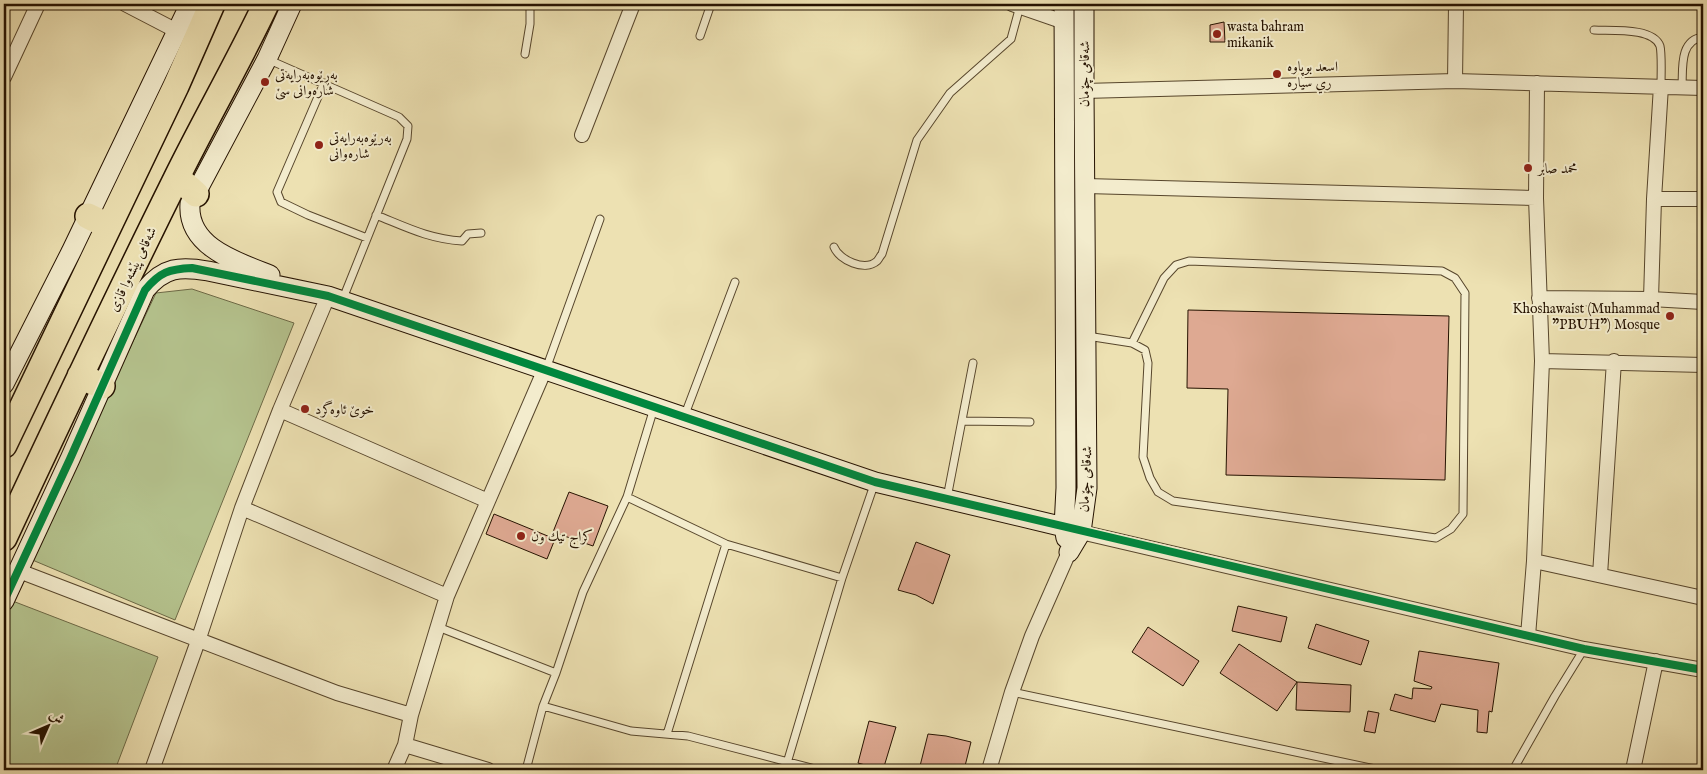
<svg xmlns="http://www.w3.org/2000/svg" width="1707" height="774" font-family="'IM FELL English',Amiri,serif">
<rect width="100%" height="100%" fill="#ede1b2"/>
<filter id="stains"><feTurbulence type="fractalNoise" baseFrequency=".004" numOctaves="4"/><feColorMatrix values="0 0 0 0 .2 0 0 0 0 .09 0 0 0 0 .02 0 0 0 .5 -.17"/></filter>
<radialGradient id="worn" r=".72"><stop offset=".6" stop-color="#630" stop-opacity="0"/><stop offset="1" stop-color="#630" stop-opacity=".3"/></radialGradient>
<path fill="#b5c38e" stroke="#6d6a47" d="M192 289 294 323 175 620 30 559 156 293Z
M10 600 158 657 115 770H12L4 766V613Z"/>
<path fill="#dea992" stroke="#251200" d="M1224 22 1225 42H1210V25Z
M1188 310 1449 316 1445 480 1226 475 1228 389 1187 388Z
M569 492 608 506 593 546 553 532Z
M494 514 555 539 547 559 486 534Z
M916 542 950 555 933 604 916 595 898 590Z
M1238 606 1287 617 1281 642 1232 631Z
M1316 624 1369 641 1361 665 1308 648Z
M1148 627 1199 661 1183 686 1132 652Z
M1239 644 1297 682 1277 711 1220 673Z
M1419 651 1499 663 1492 712 1489 711 1487 733 1477 732 1478 710 1441 704 1435 722 1390 710 1395 694 1412 699 1413 688 1431 689 1432 687 1414 681Z
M1297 682 1351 685 1350 712 1296 710Z
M1368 711 1379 713 1375 733 1364 731Z
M869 721 896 727 883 770 858 763Z
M928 734 946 736 971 742 964 770H919Z"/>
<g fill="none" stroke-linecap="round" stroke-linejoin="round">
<g stroke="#57462c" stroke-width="9">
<path id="lane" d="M1594 30C1611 31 1653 27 1660 46 1662 54 1661 76 1661 86
M700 36 711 4
M525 54 530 24V4
M267 59 399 117 408 126 407 139 342 301
M324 83 277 192 281 202 308 215 367 238
M1682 87C1683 69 1679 40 1703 37
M376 215C406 227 429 239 462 241L468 234 481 233
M834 247C839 260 865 272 877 261 879 259 880 256 882 254L917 140 950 93 1011 39 1020 6
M1087 336 1132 343 1145 350 1148 363 1143 457 1150 478 1158 492 1173 501 1436 538 1451 529 1463 514 1465 293 1455 278 1442 271 1189 261 1176 265 1164 278 1132 343
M546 369 600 219
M684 417 735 282
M962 421 1030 422
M627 497 726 544 842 578
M947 498 973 363
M438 627 556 673 543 706 526 770
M556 673 583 592 627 497 654 408
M1012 692 1380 770
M543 706 631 731 688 736 819 770
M667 734 726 544
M787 763 842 578 875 482
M1513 770 1555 696 1584 649"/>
</g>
<g stroke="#57462c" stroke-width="16">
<path id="street" d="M125 4 177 31
M1012 4 1064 22
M4 77 38 4
M1455 81 1456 4
M1084 91 1455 81 1703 88
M582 135 633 4
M1086 186 1536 198
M1654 199H1703
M1539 298 1651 299 1703 302
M1651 299 1654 199 1661 86
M1542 361 1703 365
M280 410 488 501
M242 508 447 596
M1072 530 1584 649 1703 670
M1534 561 1703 598
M19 571 337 693 411 715
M1600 575 1614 361
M1528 636 1534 561 1542 361 1536 198 1537 83
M405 745 488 770
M152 770 198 641 242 508 280 410 328 296
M394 770 405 745 411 715 447 596 545 369
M989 770 1012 692 1032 636 1069 552
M1633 770 1656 661"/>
</g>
<g stroke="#251200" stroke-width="21">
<path id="secondary" d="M1064 4 1066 488 1064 527 1066 538
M270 275C237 262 187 247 190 204L267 59 292 4
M4 384 71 252 190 4
M1069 552 1081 532 1087 488 1084 91V4
M4 601 70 459 145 290C164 267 180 266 208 271L328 296 875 482 1064 527"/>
</g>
<g stroke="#251200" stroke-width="28">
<path id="highway" d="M177 177 196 194
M88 216 108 226
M80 376 102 386
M4 445 176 86 212 4
M4 538C60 418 117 298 176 179 205 120 238 63 266 4"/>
</g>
<use href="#lane" stroke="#f3eccd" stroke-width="7"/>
<use href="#street" stroke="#f3eccd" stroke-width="14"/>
<use href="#secondary" stroke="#f3eccd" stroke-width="19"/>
<use href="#highway" stroke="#ede1b2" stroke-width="25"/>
<g stroke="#f3eccd" stroke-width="11">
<path id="cycleway" d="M4 601 70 459 145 290C160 272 169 269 192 268L328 296 875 482 1584 649 1703 670"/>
</g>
<use href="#cycleway" stroke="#00873e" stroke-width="8"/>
</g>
<g fill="#8f2418" stroke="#f3eccd" stroke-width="2">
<circle cx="1217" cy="34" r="5"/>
<circle cx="1277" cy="74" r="5"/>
<circle cx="265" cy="82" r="5"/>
<circle cx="319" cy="145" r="5"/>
<circle cx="1528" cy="168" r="5"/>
<circle cx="1670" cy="316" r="5"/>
<circle cx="305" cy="409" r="5"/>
<circle cx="521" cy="536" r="5"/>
</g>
<g text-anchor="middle" stroke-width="4" stroke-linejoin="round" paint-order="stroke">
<g font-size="14" fill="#251200" stroke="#f3eccd" text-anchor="start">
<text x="1227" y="31">wasta bahram<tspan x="1227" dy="16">mikanik</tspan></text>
<text x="1287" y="71">اسعد بوپاوه<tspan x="1287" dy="16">ري سياره</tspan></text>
<text x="275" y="79">بەڕێوەبەرایەتی<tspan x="275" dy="16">شارەوانی سێ</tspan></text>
<text x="329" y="142">بەرێوەبەرایەتی<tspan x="329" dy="16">شارەوانی</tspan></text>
<text x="1538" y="173">محمد صابر</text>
<text x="1660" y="313" text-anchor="end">Khoshawaist (Muhammad<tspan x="1660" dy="16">"PBUH") Mosque</tspan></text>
<text x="315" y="414">خوێ ئاوەگرد</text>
<text x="531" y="541">كراج تيك ون</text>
</g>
<g font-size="14" fill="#251200" stroke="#f3eccd">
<text transform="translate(1084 74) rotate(-90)" y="5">شەقامی چۆمان</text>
<text transform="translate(132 269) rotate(-64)" y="5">شەقامی پێشەوا قازی</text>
<text transform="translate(1085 479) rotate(-87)" y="5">شەقامی چۆمان</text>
</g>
</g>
<rect width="1707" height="774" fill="none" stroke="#ede1b2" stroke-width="20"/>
<rect x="5" y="5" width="1697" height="764" fill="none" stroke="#251200" stroke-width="2.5"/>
<rect x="10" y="10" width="1687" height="754" fill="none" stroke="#251200"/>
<g transform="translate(48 726) rotate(45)" stroke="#f3eccd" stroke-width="4" paint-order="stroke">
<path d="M0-4L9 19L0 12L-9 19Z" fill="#251200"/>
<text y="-8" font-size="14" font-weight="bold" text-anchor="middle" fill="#251200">ش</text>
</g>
<rect width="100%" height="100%" filter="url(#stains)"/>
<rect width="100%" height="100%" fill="url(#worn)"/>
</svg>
